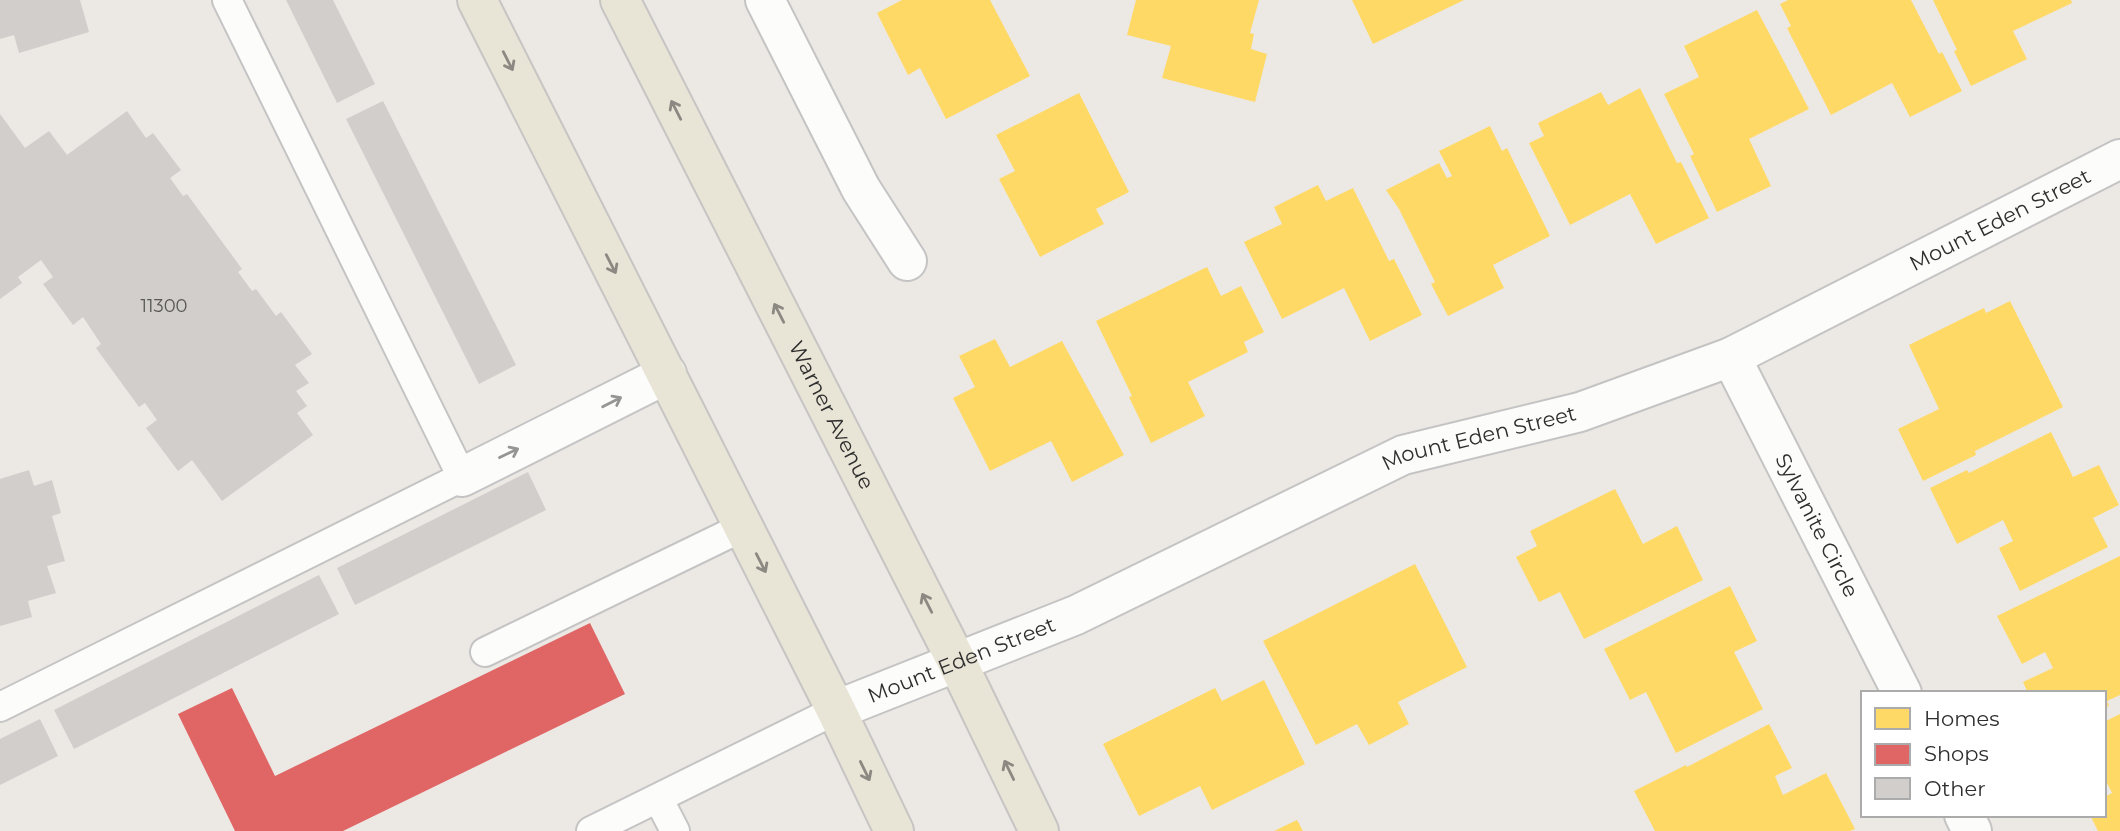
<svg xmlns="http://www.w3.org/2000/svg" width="2120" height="831" font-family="Montserrat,sans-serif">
<rect width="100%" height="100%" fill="#ece8e4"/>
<path fill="#ffd966" d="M902 0H990L1030 76 946 119 920 68 908 75 877 13Z
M1136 0H1259L1250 33 1254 34 1251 49 1267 54 1255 102 1162 78 1171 46 1127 35Z
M1352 0H1464L1373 44Z
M1788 0H1911L1939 54 1942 52 1962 91 1910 117 1892 83 1831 115 1787 28 1791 26 1780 4Z
M1933 0H2071L2072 3 2013 31 2027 59 1971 86 1954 51 1957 50Z
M1757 10 1809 109 1749 139 1771 186 1717 212 1690 156 1694 154 1664 94 1699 77 1684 46Z
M1640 88 1677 163 1681 162 1709 218 1656 244 1630 194 1570 225 1529 143 1544 136 1538 123 1601 92 1608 105Z
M1079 93 1129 192 1096 209 1104 224 1040 257 999 179 1015 171 996 135Z
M1490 126 1502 151 1507 148 1550 236 1493 265 1504 288 1448 316 1431 284 1435 282 1399 209 1386 190 1439 163 1447 178 1452 176 1439 151Z
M1318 185 1326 201 1353 188 1389 261 1394 259 1422 315 1370 341 1344 288 1282 319 1244 242 1282 224 1274 207Z
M1207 267 1221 296 1241 286 1264 332 1244 342 1248 352 1188 382 1205 416 1151 443 1129 397 1132 396 1096 321Z
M2010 301 2063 407 1975 451 1976 455 1923 481 1898 429 1939 409 1909 345 1984 308 1986 313Z
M995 339 1010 367 1062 341 1124 455 1072 482 1051 441 990 471 953 398 975 387 959 356Z
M2051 432 2073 477 2099 465 2119 505 2093 518 2108 547 2020 591 1999 548 2013 541 2003 520 1957 544 1930 488 1967 470 1969 473Z
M1615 489 1643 544 1677 526 1703 580 1584 639 1560 592 1539 602 1516 557 1537 546 1530 531Z
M2120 556V695L2107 701 2109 706 2104 708V693H2028L2023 682 2053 668 2045 652 2022 664 1997 616Z
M1415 564 1467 667 1398 702 1409 724 1369 745 1357 724 1316 745 1263 641Z
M1730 586 1757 641 1734 652 1763 709 1676 753 1646 692 1630 700 1604 649Z
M1264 680 1305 764 1212 810 1200 786 1139 816 1103 744 1215 688 1222 701Z
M2120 714V831H2098L2090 815H2104V797L2112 793 2104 777V722Z
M1769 724 1792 768 1775 776 1783 795 1826 773 1855 829 1850 831H1655L1634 791 1686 765 1687 767Z
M1297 820 1303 831H1274Z"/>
<path fill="#e06666" d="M590 623 625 694 343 831H235L178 714 232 688 275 776Z"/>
<path fill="#d1cecb" d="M0 0H80L89 32 19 53 14 35 0 39Z
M286 0H333L375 84 337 103Z
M383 101 516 365 479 384 346 119Z
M127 111 146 138 153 133 181 170 170 178 183 196 187 194 242 269 238 272 252 291 256 289 276 316 281 312 312 354 295 365 309 383 296 391 307 406 297 413 313 435 222 501 192 460 178 471 146 428 157 420 145 403 139 407 96 348 101 344 83 317 73 325 43 284 53 277 41 260 18 277 22 283 0 299V114L25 148 49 131 67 155Z
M29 470 34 486 52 480 61 513 52 516 65 561 47 566 56 593 28 601 32 617 0 626V479Z
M528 472 546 510 355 605 337 568Z
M319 575 339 614 74 749 54 710Z
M40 719 58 756 0 785V739Z"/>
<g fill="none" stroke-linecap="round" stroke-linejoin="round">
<g stroke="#c5c4c5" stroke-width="32">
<path id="lane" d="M485 652 743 527
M0 707 462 477 227 0
M658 798 675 831
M591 831 836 710"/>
</g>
<g stroke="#c5c4c5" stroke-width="42">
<g id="street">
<path d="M765 0 861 189 907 261"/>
<path id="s1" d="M1731 357 1902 693"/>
<path d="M462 477 667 374"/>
<path id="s2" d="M836 710 1076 615 1403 455 1580 412 1731 357 2120 159"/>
<path d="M1964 815 1972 831"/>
</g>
</g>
<g stroke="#c6c5c4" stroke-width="42">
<g id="primary">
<path d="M477 0 836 710 894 831"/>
<path id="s3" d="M620 0 958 664 1039 831"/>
</g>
</g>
<use href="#lane" stroke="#fcfcfb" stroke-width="28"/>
<use href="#street" stroke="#fcfcfb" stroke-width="38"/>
<use href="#primary" stroke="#e8e4d6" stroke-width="38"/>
</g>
<defs><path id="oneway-shaft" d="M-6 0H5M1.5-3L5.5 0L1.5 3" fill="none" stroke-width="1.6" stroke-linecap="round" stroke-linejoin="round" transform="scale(1.75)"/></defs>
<g stroke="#8b8982">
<use href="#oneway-shaft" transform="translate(508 61) rotate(63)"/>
<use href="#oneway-shaft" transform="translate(676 110) rotate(-117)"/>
<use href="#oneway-shaft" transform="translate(611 264) rotate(63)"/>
<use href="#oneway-shaft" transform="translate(779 313) rotate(-117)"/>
<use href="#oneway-shaft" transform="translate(761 563) rotate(63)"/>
<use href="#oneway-shaft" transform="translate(927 603) rotate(-117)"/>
<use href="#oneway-shaft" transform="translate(1009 770) rotate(-116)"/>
<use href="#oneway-shaft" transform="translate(865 771) rotate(64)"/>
</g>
<g stroke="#959594">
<use href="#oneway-shaft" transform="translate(612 402) rotate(-27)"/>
<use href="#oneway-shaft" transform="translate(509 453) rotate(-26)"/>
</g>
<g text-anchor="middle" stroke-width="7" stroke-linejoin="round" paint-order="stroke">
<g font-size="18" fill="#585857">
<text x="164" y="312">11300</text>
</g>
<g font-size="21" fill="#2e2e2e" stroke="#fff">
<text dy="7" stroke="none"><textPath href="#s2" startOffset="1267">Mount Eden Street</textPath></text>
<text dy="7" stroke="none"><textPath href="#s3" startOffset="466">Warner Avenue</textPath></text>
<text dy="7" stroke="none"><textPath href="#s2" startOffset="700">Mount Eden Street</textPath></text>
<text dy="7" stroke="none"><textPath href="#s1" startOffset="189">Sylvanite Circle</textPath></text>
<text dy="7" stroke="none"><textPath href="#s2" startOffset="135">Mount Eden Street</textPath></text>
</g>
</g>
<rect x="1861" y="691" width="245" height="126" fill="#ffffff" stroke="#ababab" stroke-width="2"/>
<rect x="1875" y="708" width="35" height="21" fill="#ffd966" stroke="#ababab" stroke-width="2"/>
<text x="1924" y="726" font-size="21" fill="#2e2e2e">Homes</text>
<rect x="1875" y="744" width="35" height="21" fill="#e06666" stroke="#ababab" stroke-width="2"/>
<text x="1924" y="761" font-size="21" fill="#2e2e2e">Shops</text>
<rect x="1875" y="778" width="35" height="21" fill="#d1cecb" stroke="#ababab" stroke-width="2"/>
<text x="1924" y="796" font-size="21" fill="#2e2e2e">Other</text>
</svg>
